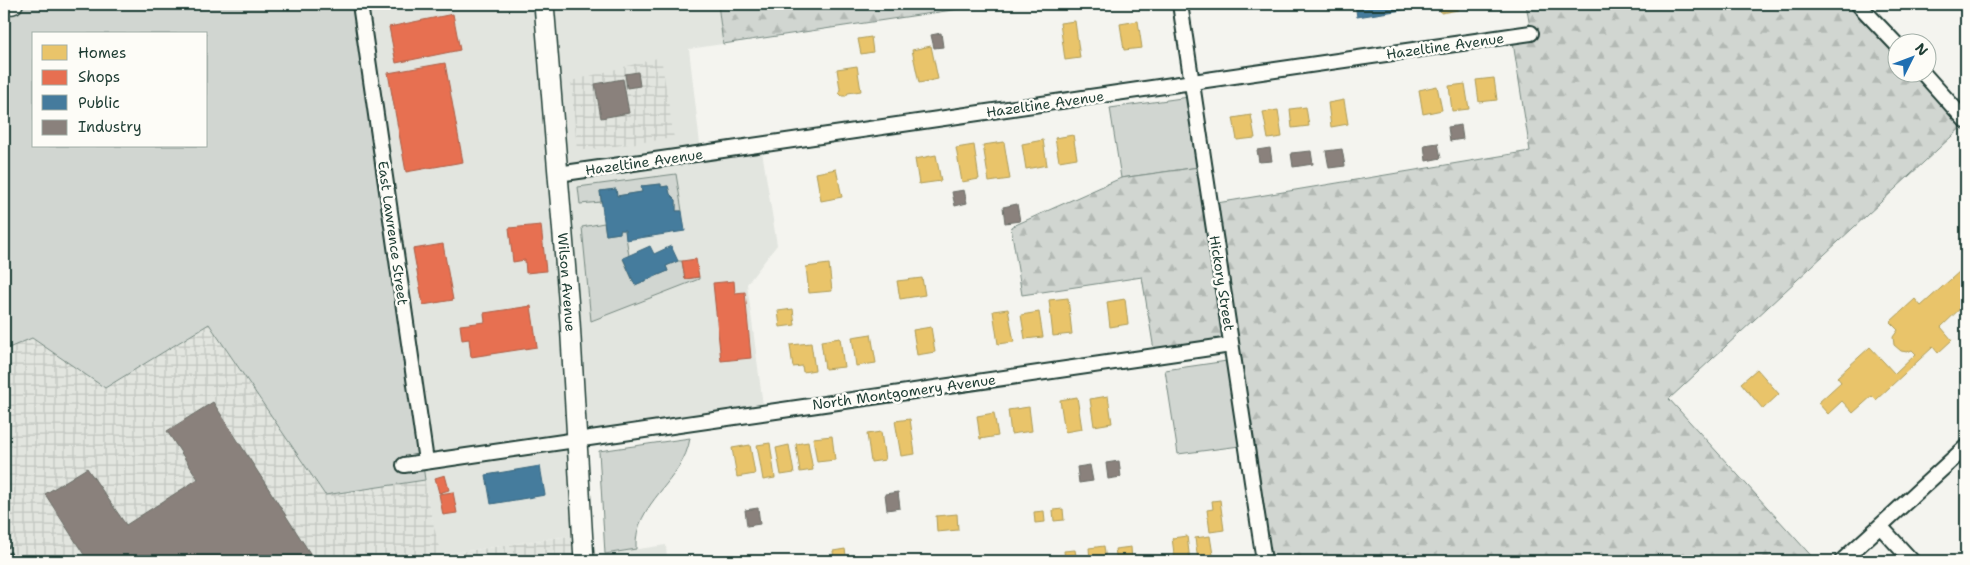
<svg xmlns="http://www.w3.org/2000/svg" width="1970" height="565" font-family="'Shantell Sans',sans-serif">
<defs>
<pattern id="industrial-grid" width="8" height="8" patternUnits="userSpaceOnUse" patternTransform="scale(1.25)"><rect width="8" height="8" fill="#e2e5df"/><path d="M0 4h8M4 0v8" fill="none" stroke="#c1c5c0"/></pattern>
<pattern id="forest-firs" width="22" height="20" patternUnits="userSpaceOnUse" patternTransform="scale(1.25)"><rect width="22" height="20" fill="#d1d6d1"/><path d="M5 1l3.5 6h-7zM16 11l3.5 6h-7z" fill="#b3b9b4"/></pattern>
</defs>
<rect width="100%" height="100%" fill="#f4f4ef"/>
<filter id="ink" filterUnits="userSpaceOnUse"><feTurbulence type="fractalNoise" baseFrequency=".02" numOctaves="2"/><feDisplacementMap in="SourceGraphic" scale="10" xChannelSelector="R" yChannelSelector="G"/><feConvolveMatrix kernelMatrix="1 2 1 2 8 2 1 2 1" color-interpolation-filters="sRGB"/></filter>
<g filter="url(#ink)">
<path fill="#e2e5df" d="M360 4H718L723 44 689 49 701 153 761 145 777 245 747 284 764 413 577 440 582 534 440 555 427 498Z
M666 545 667 561H584V557Z"/>
<path fill="url(#industrial-grid)" fill-rule="evenodd" d="M661 57 674 138 577 151 571 81ZM623 79 629 113 601 118 595 85Z
M209 324 325 495 425 480 427 498 441 555 582 534 584 561H4V350L32 337 105 388Z"/>
<path fill="#d1d6d1" stroke="#788a82" fill-rule="evenodd" d="M13 4H360L425 480 325 495 209 324 105 388 32 338 4 350V5ZM34 34H206V146H34Z
M1189 97 1199 167 1121 178 1110 108Z
M676 174 682 211H676V200L670 194 668 186 661 187V184L642 186V192L617 196 616 189 600 191 601 202 580 204 578 187Z
M604 223 606 235 620 233V230H625L629 256 623 259 635 285 668 271 666 266 678 261H682L685 279 699 277V279L591 321 582 227Z
M1227 361 1240 446 1178 454 1165 370Z
M690 438C684 481 633 503 636 549L605 554 599 451Z"/>
<path fill="url(#forest-firs)" stroke="#788a82" d="M718 4H993L723 44Z
M1526 4H1858L1897 46 1898 72 1922 73 1966 123 1669 399 1816 561H1264L1231 345 1155 356 1142 277 1022 295 1011 227 1121 178 1199 167 1211 204 1530 151 1512 36 1531 33Z"/>
<path fill="#e9c46a" stroke="#ac9c5a" d="M1439 4H1457L1458 10 1441 13Z
M1468 4H1484V5L1469 8Z
M1075 21 1080 58 1065 60 1060 23Z
M1138 21 1142 48 1124 50 1120 24Z
M871 37 873 52 861 54 858 39Z
M931 46 938 79 919 83 912 50Z
M857 66 861 91 848 93 846 96H842L839 93 840 89 837 69Z
M1494 78 1497 100 1479 102 1476 80Z
M1465 84 1469 109 1452 111 1449 86Z
M1437 86 1442 110 1423 114 1419 90Z
M1344 100 1348 124 1331 127 1328 103Z
M1306 107 1309 126 1292 128 1290 109Z
M1278 110 1282 137 1268 139 1263 112Z
M1251 115 1255 138 1237 140 1233 118Z
M1073 135 1077 158 1059 161 1055 138Z
M1043 140 1047 165 1026 169 1022 144Z
M1004 142 1010 179 989 182 983 145Z
M974 145 979 179 962 182 956 148Z
M936 155 941 181 919 184 915 159Z
M836 169 842 197 821 201 816 173Z
M829 264 832 291 809 293 806 267Z
M1960 271 1966 278V303L1941 327 1952 340 1938 353 1933 347 1876 400 1872 396 1853 413 1842 401 1828 414 1818 403 1841 382 1837 377 1870 347 1895 374 1916 354 1912 350 1907 352 1901 351 1894 345 1893 337 1898 330 1890 322 1915 299 1921 306Z
M922 278 925 295 900 299 897 281Z
M1068 298 1072 334 1053 336 1049 300Z
M1125 299 1128 324 1110 327 1107 302Z
M793 309 795 325 780 327 778 311Z
M1008 309 1014 342 998 344 993 311Z
M1039 312 1043 337 1025 339 1021 315Z
M931 327 935 352 917 355 913 330Z
M871 334 876 363 856 366 852 337Z
M840 338 844 367 825 369 821 341Z
M811 343 815 370 803 372 802 366 793 367 790 345Z
M1757 369 1779 394 1763 409 1741 383Z
M1108 396 1112 423 1094 426 1090 399Z
M1077 397 1082 429 1065 432 1060 400Z
M1029 407 1032 431 1011 434 1008 410Z
M994 413 998 436 980 439 977 416Z
M910 419 915 454 901 456 895 421Z
M881 432 885 460 871 462 867 434Z
M832 436 835 460 817 462 813 438Z
M808 442 813 470 800 472 796 444Z
M770 443 775 478 763 480 757 445Z
M750 445 755 474 737 477 732 448Z
M789 445 794 473 781 475 776 448Z
M1220 500 1224 530 1210 532 1207 510 1213 509 1212 501Z
M1063 509 1064 520 1054 521 1053 510Z
M1044 511 1045 522 1035 523 1034 512Z
M957 514 958 530 937 532 936 516Z
M1187 536 1190 561H1175L1172 538Z
M1210 536 1214 561H1198L1195 538Z
M1104 546 1106 561H1090L1089 548Z
M1131 547 1132 561H1117L1115 549Z
M845 549 847 561H834L833 551Z
M1075 550 1077 561H1065L1064 551Z
M1047 558V561H1032V560Z"/>
<path fill="#e76f51" stroke="#ab6048" d="M453 14 460 50 396 63 389 27Z
M445 63 463 162 406 172 388 73Z
M541 225 546 271 526 273 525 260 513 262 509 228Z
M443 244 453 300 423 305 413 249Z
M696 259 699 277 685 279 682 261Z
M734 281 735 293 745 292 751 358 721 361 713 283Z
M531 306 537 347 471 357 469 339 462 340 460 325 485 322 484 313Z
M445 475 449 490 439 493 435 478Z
M453 492 457 513 443 515 439 494Z"/>
<path fill="#457b9d" stroke="#3a687e" d="M1355 4H1414L1415 8 1357 17Z
M661 184V187L668 186 670 194 676 200V211H682L685 231 626 240 625 230H620V233L606 235 600 191 616 189 617 196 642 192 641 186Z
M650 246 654 254 671 246 678 261 666 266 668 271 635 285 623 258Z
M540 466 545 495 491 504 486 475Z"/>
<path fill="#8a817c" stroke="#6a6d66" d="M941 33 943 47 934 48 931 35Z
M638 72 640 86 627 88 625 74Z
M623 79 629 113 601 118 595 84Z
M1461 125 1463 139 1450 141 1448 127Z
M1438 143 1441 158 1426 161 1424 145Z
M1270 148 1272 161 1259 162 1257 150Z
M1342 149 1345 166 1329 168 1326 151Z
M1311 151 1313 164 1293 167 1291 153Z
M964 190 967 203 955 206 952 192Z
M1017 204 1020 221 1005 223 1003 207Z
M213 402 315 561H88L45 494 87 468 126 525 198 479 167 431Z
M1119 461 1121 477 1108 479 1106 463Z
M1090 465 1093 481 1079 483 1077 467Z
M898 492 900 508 887 510 885 494Z
M758 508 760 524 747 526 745 510Z"/>
<g fill="none" stroke-linecap="round" stroke-linejoin="round">
<g stroke="#1f3d34" stroke-width="18">
<path id="minor" d="M360 4 426 461
M1180 4 1264 561
M1858 4 1898 46
M1922 72 1966 121
M558 174 1531 33
M404 465 1231 345
M1880 526 1912 561
M1842 561 1966 447"/>
</g>
<g stroke="#1f3d34" stroke-width="22">
<g id="secondary">
<path id="s1" d="M544 4 570 321 584 561"/>
<path d="M4 5 13 4"/>
</g>
</g>
<use href="#minor" stroke="#fdfcf7" stroke-width="14"/>
<use href="#secondary" stroke="#fdfcf7" stroke-width="19"/>
<path stroke="#1f3d34" stroke-width="4" stroke-dasharray="8 4" stroke-linecap="butt" d="M4 541 13 561"/>
</g>
</g>
<g text-anchor="middle" stroke-width="5" stroke-linejoin="round" paint-order="stroke">
<g font-size="14" fill="#1f3d34" stroke="#fdfcf7">
<text transform="translate(1445 46) rotate(-8)" y="5">Hazeltine Avenue</text>
<text transform="translate(1045 104) rotate(-8)" y="5">Hazeltine Avenue</text>
<text transform="translate(644 162) rotate(-8)" y="5">Hazeltine Avenue</text>
<text transform="translate(393 233) rotate(82)" y="5">East Lawrence Street</text>
<text dy="5" stroke="none"><textPath href="#s1" startOffset="279">Wilson Avenue</textPath></text>
<text transform="translate(1222 283) rotate(81)" y="5">Hickory Street</text>
<text transform="translate(904 392) rotate(-8)" y="5">North Montgomery Avenue</text>
</g>
</g>
<rect width="1970" height="565" fill="none" stroke="#fdfcf7" stroke-width="20"/>
<rect x="10" y="10" width="1950" height="545" fill="none" stroke="#1f3d34" stroke-width="2" filter="url(#ink)"/>
<rect x="32" y="32" width="175" height="115" fill="#fdfcf7" stroke="#a4b0a9"/>
<rect x="42" y="45" width="25" height="15" fill="#e9c46a" stroke="#a4b0a9"/>
<text x="78" y="58" font-size="15" fill="#1f3d34">Homes</text>
<rect x="42" y="70" width="25" height="15" fill="#e76f51" stroke="#a4b0a9"/>
<text x="78" y="82" font-size="15" fill="#1f3d34">Shops</text>
<rect x="42" y="95" width="25" height="15" fill="#457b9d" stroke="#a4b0a9"/>
<text x="78" y="108" font-size="15" fill="#1f3d34">Public</text>
<rect x="42" y="120" width="25" height="15" fill="#8a817c" stroke="#a4b0a9"/>
<text x="78" y="132" font-size="15" fill="#1f3d34">Industry</text>
<g transform="translate(1912 58) rotate(48)"><circle r="24" fill="#fdfcf7" stroke="#a4b0a9"/>
<path d="M0-4L9 19L0 12L-9 19Z" fill="#1f6fb2"/>
<text y="-8" font-size="14" font-weight="bold" text-anchor="middle" fill="#1f3d34">N</text>
</g>
</svg>
